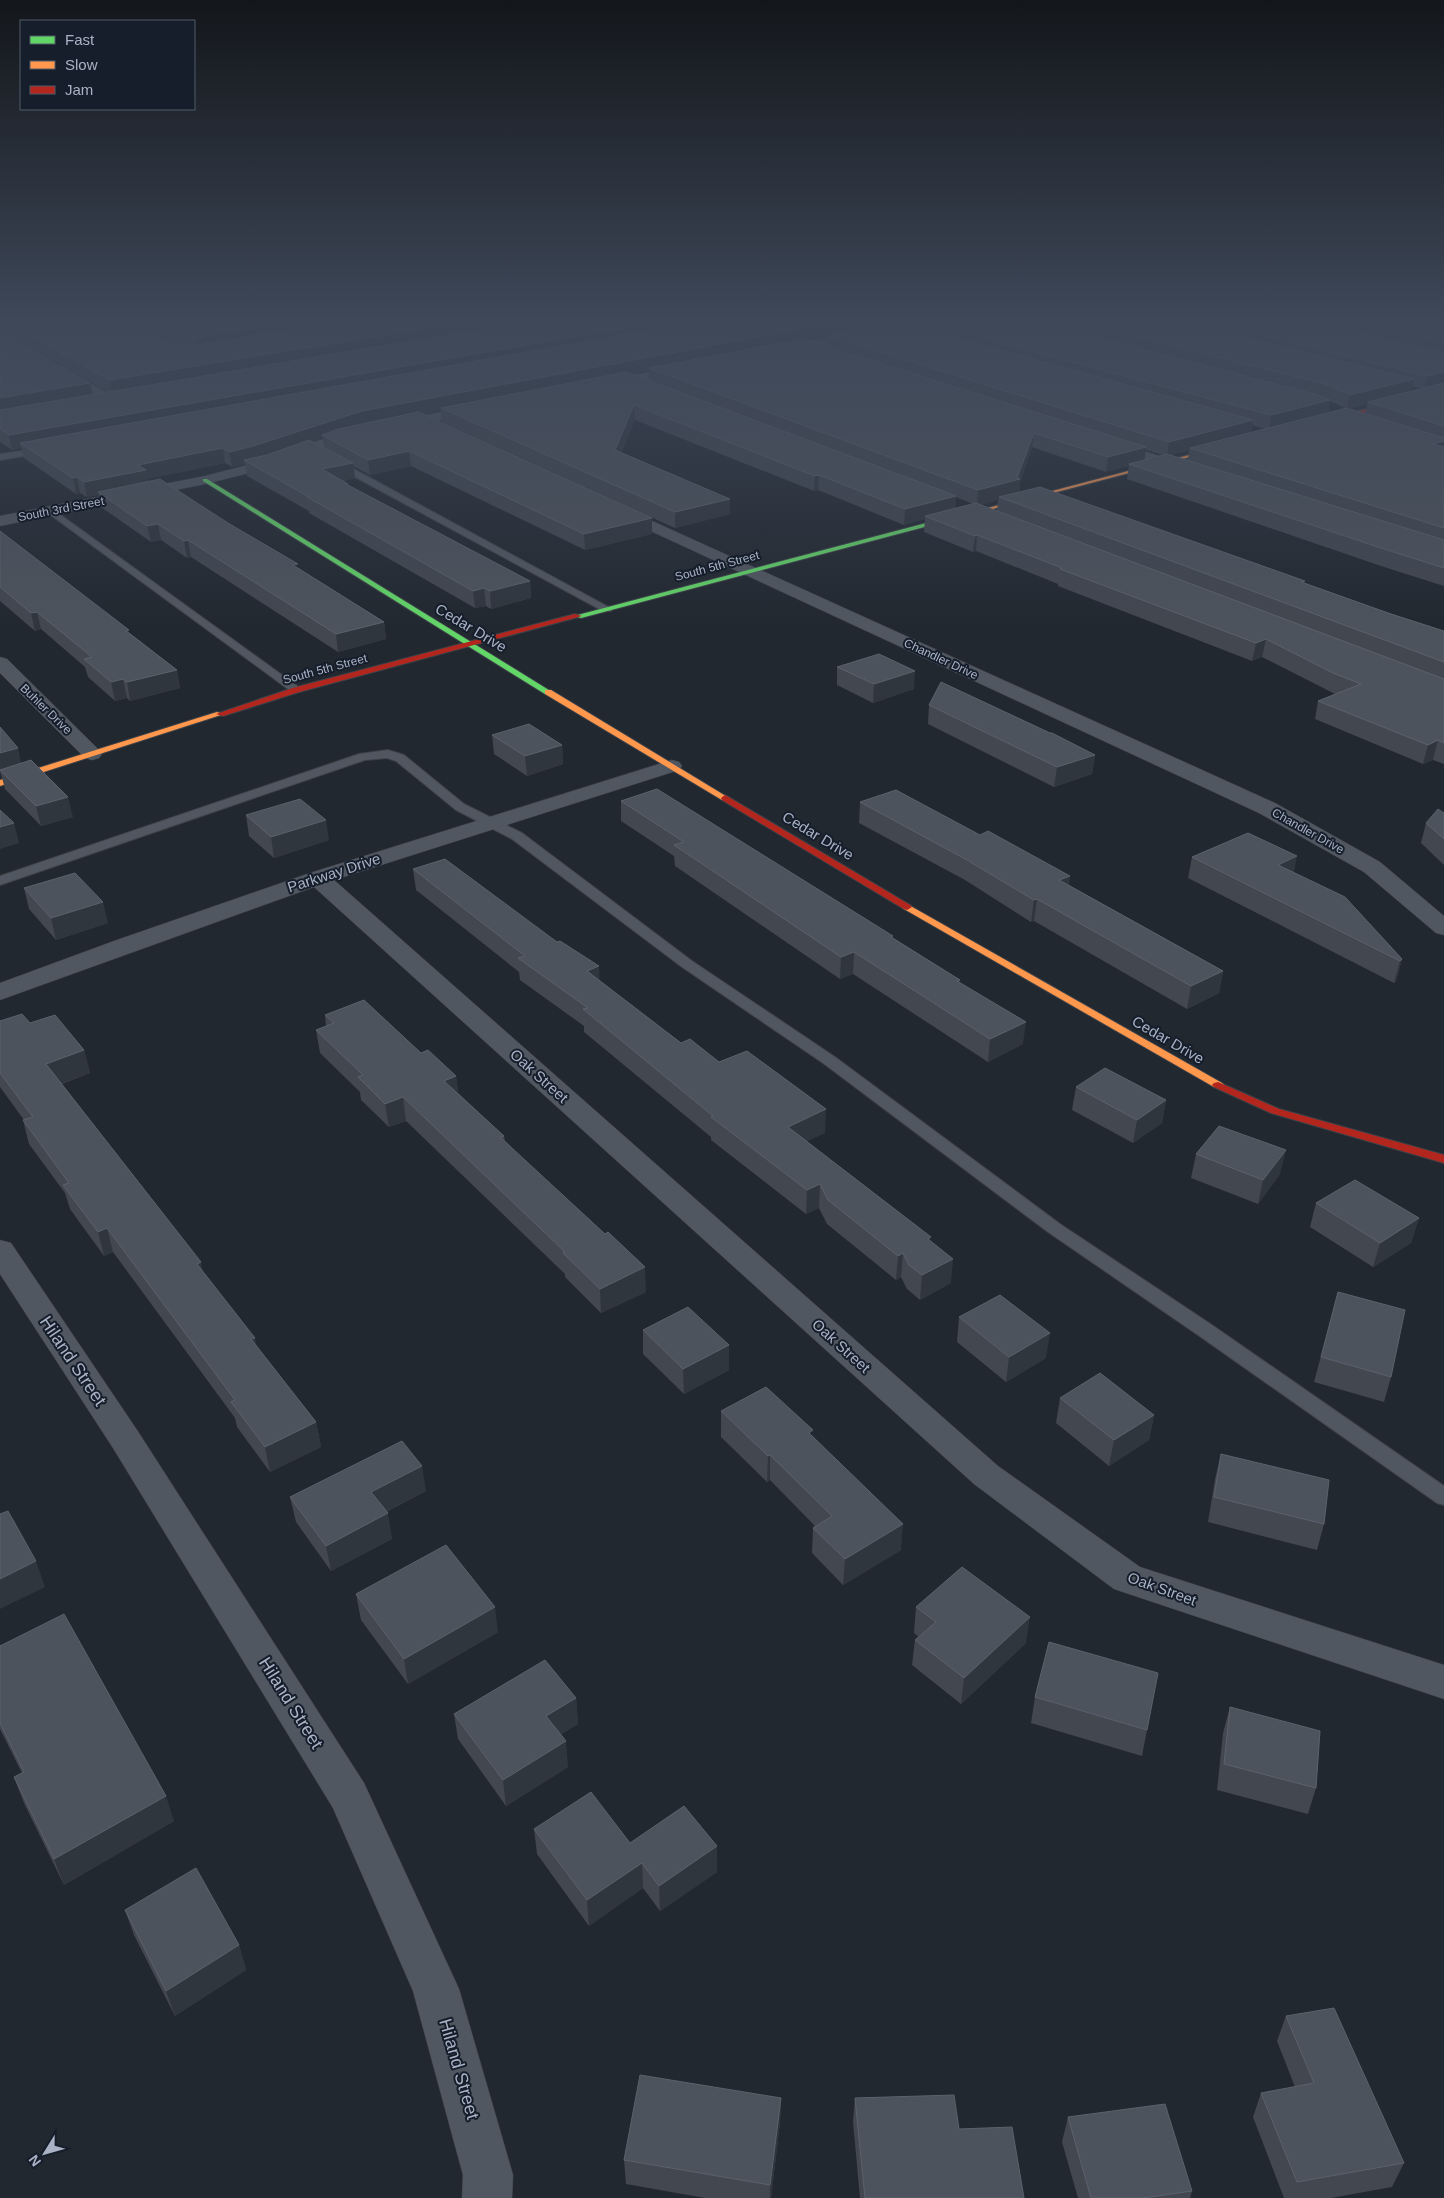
<svg xmlns="http://www.w3.org/2000/svg" width="1444" height="2198" font-family="Helvetica,sans-serif">
<rect width="100%" height="100%" fill="#222830"/>
<g fill="none" stroke-linecap="round" stroke-linejoin="round">
<g stroke="#3e4249" stroke-width="2">
<path id="lane" d="M44 448H47V452L0 460V454Z
M333 461H339L612 609 611 611H603L333 465Z
M51 508 300 688 302 690 300 692H292L48 513 46 511Z
M388 750 404 755 464 804 522 833 692 961 835 1057 1060 1224 1212 1325 1444 1486V1505L1437 1503 1198 1335 1048 1232 823 1063 682 967 512 839 456 810 396 761 387 758 365 760 0 885V876L359 754Z"/>
</g>
<g stroke="#3e4249" stroke-width="1">
<path id="street" d="M863 331 867 332 869 334 867 336 780 355 774 351 780 347Z
M0 332 115 397 116 400 115 403H105L0 340Z
M686 365 690 366 692 369 690 372 603 389 597 385 603 381Z
M477 405 482 406 484 409 482 412 366 435 340 442 269 468 205 484 0 526V516L205 476 259 462 330 436 359 428Z
M1110 440 1193 467 1195 470 1188 474 1183 473 1105 447 1103 444Z
M619 506 1275 803 1380 862 1444 916V935L1436 933 1364 872 1259 813 614 514 611 511 614 508Z
M0 657 7 659 99 750 102 754 99 758 92 760 85 758 0 673Z
M672 760 679 762 682 766 679 770 334 880 998 1466 1140 1567 1444 1665V1699L1114 1589 974 1484 314 887 0 1000V983L114 941 310 873Z
M0 1240 11 1243 137 1430 364 1783 459 1989 513 2175 512 2198H462L463 2175 413 1991 333 1808 113 1448 0 1274Z"/>
</g>
<g stroke="#3e4249" stroke-width="2">
<path id="fast" d="M203 479H207L552 692 545 694 203 481Z
M930 522 933 524 932 525 581 618 574 616Z"/>
</g>
<g stroke="#3e4249" stroke-width="2">
<path id="slow" d="M1223 446 1228 447 932 525 927 524Z
M545 690H551L729 798 728 800H722L545 694Z
M217 712 224 714 0 786V780Z
M907 904 1222 1083 1224 1085 1222 1087H1214L904 909 902 907 904 905Z"/>
</g>
<g stroke="#3e4249" stroke-width="2">
<path id="jam" d="M1444 388V392L1325 423 1322 421Z
M575 614 582 616 299 692 223 716 216 714 293 688Z
M725 795 910 905 912 907 907 910 904 909 722 800 721 798Z
M1218 1082 1279 1109 1444 1155V1163L1271 1113 1214 1087 1212 1085 1214 1083Z"/>
</g>
<use href="#lane" fill="#515760" fill-rule="evenodd"/>
<use href="#street" fill="#515760" fill-rule="evenodd"/>
<use href="#fast" fill="#63d668" fill-rule="evenodd"/>
<use href="#slow" fill="#ff974d" fill-rule="evenodd"/>
<use href="#jam" fill="#b3261e" fill-rule="evenodd"/>
</g>
<path fill="#424750" fill-rule="evenodd" d="M0 319H1444V586L1384 567 1127 479 1129 466 1106 472 1032 447 1020 483 1019 492 1305 583 1391 614 1444 631V764L1433 760 1423 764 1315 719 1318 701 1335 694 1262 657 1252 661 1058 586V584L976 551 973 552 924 532 925 519 904 525 818 490 814 491 635 420 621 453 730 514 675 528 442 422 441 410 423 414 652 534 585 550 411 466 370 475 353 466 355 478 343 481 348 484 349 486 530 581 531 598 491 609 486 606 475 608 309 513V511L247 476 245 464 232 467 225 463 147 479 148 482 299 569 384 622 386 639 338 652 191 557 187 558 161 540 151 542 101 507 99 495 87 497 80 493 76 494 24 458 21 448 12 450 0 442V331L90 383 92 395 108 392 0 330ZM908 321 907 324 900 322ZM826 336V346L807 340 821 337ZM649 370V381L631 374ZM1412 386 1422 389 1411 391ZM1330 401 1345 408 1328 413ZM1367 404 1365 414 1349 408 1359 406ZM1252 425 1265 429 1251 432ZM323 439 324 447 313 442ZM1146 450 1163 455 1145 460ZM1189 450 1188 460 1171 455ZM956 497 973 504 955 509ZM998 500 997 511 980 505Z
M0 531 177 670 180 688 130 701 127 698 115 701 88 677 85 667 41 629 35 631 0 601Z
M837 667 914 689 873 703 837 685Z
M929 705 1095 755 1092 774 1054 787 928 724Z
M0 727 21 763 73 817 41 826 5 789 1 774H0Z
M492 735 562 745 563 764 527 776 494 754Z
M621 801 893 938 960 980 959 982 1023 1044 988 1062 853 974 840 979 675 866 674 856 621 821Z
M860 802 1069 885 1223 971 1219 993 1187 1009 1034 921 1031 922 965 880 859 823Z
M1444 813V865L1421 843 1426 823Z
M246 815 329 840 274 858 249 836Z
M1192 857 1293 872 1402 959 1396 981 1394 983 1188 878Z
M413 869 557 942 599 966V980L681 1043 719 1062 825 1133 806 1141 951 1283 920 1300 907 1289 901 1277 896 1280 827 1224 819 1208 806 1214 711 1140V1137L584 1032V1026L520 980 519 972 416 890Z
M24 888 108 923 56 940 29 909Z
M325 1015 421 1053 456 1076 458 1093 504 1136 505 1141 646 1292 601 1313 565 1277V1274L406 1121 389 1127 361 1100 360 1092 320 1053 316 1030 326 1026Z
M0 1021 30 1023 84 1050 90 1073 62 1084 203 1272 256 1346 316 1422 321 1447 270 1472 237 1427 235 1418 113 1252 104 1256 70 1209 65 1193 29 1144 23 1120H24L0 1087Z
M1076 1087 1166 1100 1162 1123 1133 1143 1072 1110Z
M1196 1154 1280 1174 1258 1204 1191 1178Z
M1316 1203 1419 1218 1411 1243 1373 1267 1310 1227Z
M1338 1292 1391 1377 1384 1402 1314 1382Z
M959 1317 1046 1358 1006 1382 957 1342Z
M643 1330 729 1345V1370L684 1394 643 1354Z
M1060 1398 1154 1415 1149 1440 1109 1466 1056 1423Z
M721 1411 813 1436 901 1550 843 1585 812 1553 813 1528 815 1526 770 1480 767 1482 721 1437Z
M1221 1454 1324 1524 1317 1550 1208 1522 1215 1479Z
M426 1491 386 1512 392 1539 331 1571 296 1522 290 1497Z
M356 1594 498 1632 408 1684 361 1620Z
M916 1607 1026 1643 961 1704 912 1665 915 1640 919 1637 914 1633Z
M0 1646 174 1821 64 1885 24 1803 14 1777 22 1773 0 1729Z
M1035 1697 1147 1730 1142 1756 1031 1723Z
M576 1698 578 1724 561 1734 568 1767 506 1806 458 1739 454 1714Z
M1230 1707 1316 1788 1308 1814 1217 1790 1223 1733Z
M534 1829 630 1843 717 1846V1872L660 1911 643 1888 589 1926 537 1854Z
M125 1910 239 1945 246 1970 175 2016 134 1935Z
M1286 2016 1404 2163 1392 2187 1331 2198H1284L1253 2117 1261 2093 1295 2087 1277 2041Z
M781 2098 780 2122 771 2198H705L626 2184 624 2160Z
M855 2098 959 2129 1024 2198H860L853 2122Z
M1068 2117 1192 2191 1190 2198H1078L1062 2142Z"/>
<path fill="#30363e" d="M314 319H393L199 350 197 337Z
M484 319H560L112 394 110 380Z
M676 319H746L20 443 21 448 12 450 9 435Z
M853 319H908V321L829 336 826 335V336L653 370 649 368V370L445 409 441 408V410L364 425 322 435 323 439 256 461 244 460 245 464 232 467 229 452 362 411Z
M1444 372V385L1424 389 1427 376Z
M1414 379 1411 393 1368 402 1367 404 1347 409 1350 395Z
M90 383 93 397 0 413V398Z
M1330 400 1327 415 1269 430 1271 415Z
M634 405 635 420 616 465 615 450Z
M1253 420 1251 434 1190 448 1189 450 1167 456 1169 442Z
M1034 433 1032 447 1020 483 1019 495 999 497 998 500 977 506 978 490 1017 478Z
M1444 441V455L1433 444Z
M1146 447 1144 462 1129 464V466L1106 472 1108 457Z
M223 448 225 463 147 479 149 485 98 492 99 495 87 497 84 482 138 465Z
M409 451 411 466 370 475 368 460Z
M353 463 355 478 323 485 322 469Z
M819 475 818 490 814 491 815 476Z
M77 477 80 493 76 494 73 478Z
M956 496 955 512 925 516V519L904 525 905 509Z
M730 499V514L675 528V512Z
M652 518V534L585 550 584 534Z
M158 524 161 540 151 542 147 526Z
M977 535 976 551 973 552 975 536Z
M188 540 191 557 187 558 184 541Z
M530 581 531 598 491 609 490 591Z
M484 588 486 606 475 608 473 591Z
M37 612 41 629 35 631 31 613Z
M384 622 386 639 338 652 336 634Z
M1266 639 1262 657 1252 661 1256 643Z
M177 670 180 688 130 701 127 682Z
M915 671 914 689 873 703 874 684Z
M123 679 127 698 115 701 111 682Z
M1438 740 1433 760 1423 764 1428 745Z
M562 745 563 764 527 776 525 756Z
M18 748 22 767 0 770 1 774H0V753Z
M1095 755 1092 774 1054 787 1057 767Z
M68 797 73 817 41 826 36 806Z
M326 820 329 840 274 858 271 837Z
M14 823 19 843 0 849V827Z
M1297 856 1293 877 1278 865Z
M1070 876 1068 897 1059 880Z
M1037 899 1034 921 1031 922 1034 900Z
M103 902 108 923 56 940 51 918Z
M854 952 853 974 840 979 841 957Z
M1402 959 1396 981 1394 983 1400 961Z
M599 966 600 988 587 971Z
M1223 971 1219 993 1187 1009 1191 986Z
M1026 1022 1023 1044 988 1062 990 1039Z
M84 1050 90 1073 52 1087 46 1064Z
M456 1076 459 1099 444 1081Z
M403 1097 406 1121 389 1127 385 1104Z
M1166 1100 1162 1123 1133 1143 1137 1120Z
M826 1109 825 1133 787 1151 788 1127Z
M1286 1150 1280 1174 1258 1204 1263 1180Z
M820 1184 819 1208 806 1214 807 1190Z
M1419 1218 1411 1243 1373 1267 1380 1243Z
M107 1228 113 1252 104 1256 98 1232Z
M903 1253 901 1277 896 1280 898 1256Z
M953 1259 951 1283 920 1300 922 1275Z
M201 1262 206 1287 197 1264Z
M645 1267 646 1292 601 1313 600 1289Z
M1050 1333 1046 1358 1006 1382 1009 1357Z
M255 1338 260 1363 251 1339Z
M729 1345V1370L684 1394 683 1369Z
M1154 1415 1149 1440 1109 1466 1114 1440Z
M316 1422 321 1447 270 1472 265 1447Z
M770 1455V1480L767 1482 768 1456Z
M422 1466 426 1491 375 1517 371 1492Z
M388 1513 392 1539 331 1571 326 1546Z
M903 1524 901 1550 843 1585 845 1559Z
M36 1561 45 1587 0 1609V1579Z
M495 1607 498 1632 408 1684 404 1659Z
M1030 1617 1026 1643 961 1704 964 1678Z
M576 1698 578 1724 549 1742 546 1716Z
M566 1741 568 1767 506 1806 503 1780Z
M166 1796 174 1821 64 1885 54 1859Z
M717 1846V1872L660 1911 659 1886Z
M642 1863 643 1888 589 1926 587 1900Z
M239 1945 246 1970 175 2016 166 1991Z
M781 2098 780 2122 771 2198H770V2185Z"/>
<path fill="#4d535c" stroke="#5b626d" d="M0 319H121L169 344 197 345 354 319H484L110 380Z
M138 319H314L197 337 174 336Z
M544 319H676L9 435 0 429V410Z
M711 319H853L362 411 253 446 229 452 223 448 138 465 146 470 84 482 77 477 73 478 20 443Z
M909 319H1025L1314 394 1330 400 1271 415Z
M1065 319H1170L1414 379 1350 395 1325 384Z
M1195 319H1299L1444 353V372L1427 376Z
M1342 319H1444V342Z
M895 321 1253 420 1169 442 826 335Z
M0 331 90 383 0 398V382H3L0 380Z
M803 339 1146 447 1108 457 1034 433 1017 478 1020 479 978 490 649 368Z
M626 372 956 496 905 509 819 475 815 476 634 405 615 450 730 499 675 512 441 408Z
M1444 383V426L1368 402Z
M1347 408 1444 438V441L1433 444 1444 447V528L1190 448Z
M418 412 652 518 584 534 409 451 368 460 322 435 339 429Z
M309 440 353 463 322 469 348 484H346L530 581 490 591 484 588 473 591 307 497H309L244 460 267 455Z
M1167 454 1444 540V568L1387 550 1129 464Z
M160 479 228 523 298 564 293 565 384 622 336 634 188 540 184 541 158 524 147 526 98 492Z
M1040 487 1305 581 1301 582 1391 614 1444 631V662L999 497Z
M976 503 1444 679V743L1438 740 1428 745 1318 701 1361 684 1333 673 1266 639 1256 643 1060 569 1062 568 977 535 975 536 925 516Z
M0 531 129 630 126 631 177 670 127 682 123 679 111 682 84 659 92 657 37 612 31 613 0 587Z
M879 654 915 671 874 684 837 667Z
M941 682 1050 733H1052L1095 755 1057 767 929 705Z
M529 724 562 745 525 756 492 735Z
M0 727 18 748 0 753Z
M31 760 68 797 36 806 0 770Z
M657 789 893 936 891 937 960 980 957 981 1026 1022 990 1039 854 952 841 957 674 845 684 842 621 801Z
M896 790 980 835 988 831 1070 876 1059 880 1223 971 1191 986 1037 899 1034 900 967 860 860 802Z
M300 799 326 820 271 837 246 815Z
M1438 809 1444 813V839L1426 823Z
M0 810 14 823 0 827Z
M1248 833 1297 856 1278 865 1345 897 1402 959 1400 961 1192 857Z
M445 859 557 942 560 941 599 966 587 971 681 1043 690 1039 719 1062 747 1051 826 1109 788 1127 931 1237 928 1239 953 1259 922 1275 909 1265 903 1253 898 1256 828 1200 820 1184 807 1190 711 1117 713 1116 583 1009 588 1008 518 958 525 956 413 869Z
M75 873 103 902 51 918 24 888Z
M364 1000 421 1053 428 1050 456 1076 444 1081 504 1136 500 1137 605 1234 608 1232 645 1267 600 1289 563 1253 565 1252 403 1097 385 1104 358 1077 363 1075 316 1030 334 1023 325 1015Z
M22 1014 30 1023 55 1015 84 1050 46 1064 201 1262 197 1264 255 1338 251 1339 316 1422 265 1447 231 1402 235 1400 107 1228 98 1232 63 1185 69 1183 23 1120 33 1117 0 1073V1021Z
M1105 1068 1166 1100 1137 1120 1076 1087Z
M1219 1126 1286 1150 1263 1180 1196 1154Z
M1355 1180 1419 1218 1380 1243 1316 1203Z
M1338 1292 1405 1310 1391 1377 1321 1357Z
M1000 1295 1050 1333 1009 1357 959 1317Z
M688 1307 729 1345 683 1369 643 1330Z
M1100 1373 1154 1415 1114 1440 1060 1398Z
M766 1387 813 1430 809 1433 903 1524 845 1559 813 1528 832 1516 770 1455 768 1456 721 1411Z
M402 1441 422 1466 371 1492 388 1513 326 1546 290 1497Z
M1221 1454 1329 1480 1324 1524 1214 1497Z
M8 1511 36 1561 0 1579V1514Z
M446 1545 495 1607 404 1659 356 1594Z
M962 1567 1030 1617 964 1678 915 1640 936 1622 916 1607Z
M64 1614 166 1796 54 1859 14 1777 24 1772 0 1723V1646Z
M1049 1642 1158 1673 1147 1730 1035 1697Z
M545 1660 576 1698 546 1716 566 1741 503 1780 454 1714Z
M1230 1707 1320 1731 1316 1788 1224 1764Z
M591 1792 630 1843 684 1806 717 1846 659 1886 642 1863 587 1900 534 1829Z
M196 1868 239 1945 166 1991 125 1910Z
M1334 2008 1404 2163 1297 2182 1261 2093 1314 2083 1286 2016Z
M640 2075 781 2098 770 2185 624 2160Z
M954 2095 959 2129 1012 2127 1024 2198H865L855 2098Z
M1165 2104 1192 2191 1143 2198H1091L1068 2117Z"/>
<linearGradient id="sky" x2="0" y2="1"><stop stop-color="#13161a"/><stop offset="0.51" stop-color="#3e4859"/><stop offset="1" stop-color="#3e4859" stop-opacity="0"/></linearGradient>
<rect width="1444" height="626" fill="url(#sky)"/>
<g text-anchor="middle" stroke-width="4" stroke-linejoin="round" paint-order="stroke">
<g font-size="12" fill="#a9b3c5" stroke="#161e2b">
<text transform="translate(61 509) rotate(-11)" y="4">South 3rd Street</text>
<text transform="translate(717 566) rotate(-15)" y="4">South 5th Street</text>
<text transform="translate(941 659) rotate(25)" y="4">Chandler Drive</text>
<text transform="translate(325 669) rotate(-15)" y="4">South 5th Street</text>
<text transform="translate(46 709) rotate(44)" y="4">Buhler Drive</text>
<text transform="translate(1308 831) rotate(29)" y="4">Chandler Drive</text>
</g>
<g font-size="15" fill="#a9b3c5" stroke="#161e2b">
<text transform="translate(471 628) rotate(31)" y="5">Cedar Drive</text>
<text transform="translate(818 836) rotate(31)" y="5">Cedar Drive</text>
<text transform="translate(334 873) rotate(-18)" y="5">Parkway Drive</text>
<text transform="translate(1168 1040) rotate(30)" y="5">Cedar Drive</text>
<text transform="translate(539 1076) rotate(42)" y="5">Oak Street</text>
<text transform="translate(841 1346) rotate(42)" y="5">Oak Street</text>
<text transform="translate(1162 1589) rotate(20)" y="5">Oak Street</text>
</g>
<g font-size="18" fill="#a9b3c5" stroke="#161e2b">
<text transform="translate(73 1361) rotate(56)" y="6">Hiland Street</text>
<text transform="translate(291 1703) rotate(58)" y="6">Hiland Street</text>
<text transform="translate(459 2069) rotate(74)" y="6">Hiland Street</text>
</g>
</g>
<rect x="20" y="20" width="175" height="90" fill="#161e2b" stroke="#515a69"/>
<rect x="30" y="36" width="25" height="8" fill="#63d668" stroke="#515a69"/>
<text x="65" y="45" font-size="15" fill="#a9b3c5">Fast</text>
<rect x="30" y="61" width="25" height="8" fill="#ff974d" stroke="#515a69"/>
<text x="65" y="70" font-size="15" fill="#a9b3c5">Slow</text>
<rect x="30" y="86" width="25" height="8" fill="#b3261e" stroke="#515a69"/>
<text x="65" y="95" font-size="15" fill="#a9b3c5">Jam</text>
<g transform="translate(45 2153) rotate(233)" stroke="#161e2b" stroke-width="4" paint-order="stroke">
<path d="M0-4L9 19L0 12L-9 19Z" fill="#a9b3c5"/>
<text y="-8" font-size="14" font-weight="bold" text-anchor="middle" fill="#a9b3c5">N</text>
</g>
</svg>
